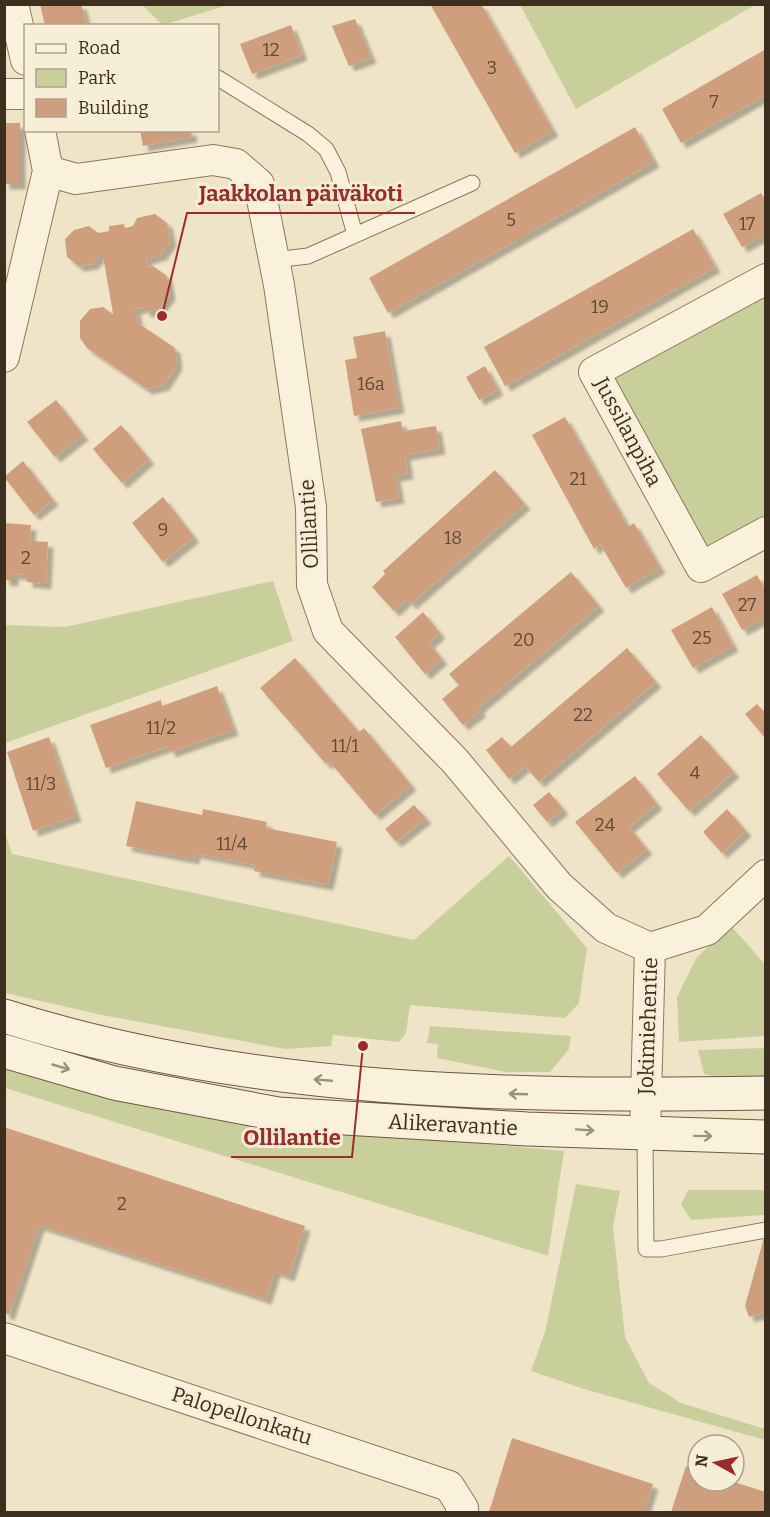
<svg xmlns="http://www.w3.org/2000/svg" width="770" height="1517" font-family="Bitter,serif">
<defs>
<filter id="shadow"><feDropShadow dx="5.5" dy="5.5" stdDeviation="1.5" flood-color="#0004"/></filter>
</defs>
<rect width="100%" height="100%" fill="#f0e4c8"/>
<path fill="#c9cf9b" d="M142 5H228L163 25Z
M520 5H755L576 109Z
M765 296V516L701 552 609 380Z
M273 581 293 641 5 743V625L65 627Z
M4 830 12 854 414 940 509 856 587 948 579 1003 565 1018 410 1005 406 1033 399 1042 333 1035 331 1046 285 1049 102 1015 5 993Z
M731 926 765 964V1036L679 1042 677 997 697 957Z
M430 1026 571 1036 569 1049 550 1072H506L437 1058 438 1044 427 1043Z
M765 1048V1081L744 1082 704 1074 698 1050Z
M4 1062 273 1125 564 1151 548 1256 5 1088Z
M576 1184 620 1191 613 1227 625 1337 649 1383 681 1403 765 1429V1440L584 1389 531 1371 545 1332Z
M688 1190H765V1215L691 1220 681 1204Z"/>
<path fill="#cf9f7d" filter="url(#shadow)" d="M40 4H81L87 26H45Z
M430 4H481L553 131 515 153Z
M355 19 371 58 349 66 332 26Z
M291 25 302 55 252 74 240 44Z
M766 49V95L681 143 662 109Z
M4 123H20V184H4Z
M635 127 654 162 388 313 369 278Z
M140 130H191L192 137 143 146Z
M761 193 766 201V234L742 247 723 214Z
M155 214 167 223 171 241 161 255 146 259 147 267 153 266 167 276 170 295 159 309 145 312 144 307 135 309 138 323 175 348 177 364 164 385 147 389 87 348 80 338V321L90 309 103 307 113 314 103 256H99L93 264 79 266 67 257 65 239 74 230 89 226 98 233 109 231V226L124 224 125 228 133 226 137 218Z
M693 229 715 267 505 386 484 347Z
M385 331 399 408 354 416 345 360 357 358 353 337Z
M485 366 498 390 479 400 466 377Z
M56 400 83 435 55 457 27 422Z
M565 417 628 527 634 523 660 568 626 588 600 544 594 549 532 435Z
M401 421 403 431 436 426 440 449 405 455 408 474 395 476 399 498 376 502 361 429Z
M121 425 149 459 122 483 93 449Z
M23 461 53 500 34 515 4 477Z
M495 470 525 504 411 604 407 599 394 611 372 587 385 574 383 571Z
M163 497 194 537 163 562 132 523Z
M4 523 31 525 30 541 48 542 46 584 27 582V575L13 574V581L4 580Z
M571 572 599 606 478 708 481 711 463 725 442 699 459 685 449 674Z
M757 575 766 591V617L742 630 722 594Z
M712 607 733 646 693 668 671 630Z
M423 612 440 633 429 643 442 659 425 674 395 637Z
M627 648 656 682 539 782 525 766 509 779 486 750 502 737 511 747Z
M295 658 359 732 364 728 411 785 375 815 329 761 326 764 260 688Z
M217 686 233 730 170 752 168 746 106 768 90 725 161 700 162 706Z
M757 704 766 714V739L745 714Z
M701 735 734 772 689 811 657 774Z
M49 737 76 816 33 831 7 752Z
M635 776 657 804 629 827 647 849 617 873 575 822Z
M549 792 563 809 547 822 533 805Z
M136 801 202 815 203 809 267 822 266 828 337 842 328 885 254 871 255 865 195 853 194 859 126 846Z
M414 805 426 818 396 842 385 829Z
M727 809 746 831 722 853 703 832Z
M4 1127 305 1226 289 1276 275 1271 266 1299 39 1225 9 1315 4 1313Z
M765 1234 766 1312 749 1317 745 1306Z
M512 1438 653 1484 644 1512H489Z
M686 1466 698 1470V1481H731L766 1492V1512H671Z"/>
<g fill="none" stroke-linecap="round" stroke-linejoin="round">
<g stroke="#8d765c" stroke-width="17">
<path id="service" d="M218 78 308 134 326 149 338 172 355 235
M274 260 308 256 472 183
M645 1135 646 1249H661L766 1230"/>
</g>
<g stroke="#8d765c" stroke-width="32">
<path id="minor" d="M13 4 26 60
M4 94H26
M48 171 76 179 213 160 236 164 259 184 279 285 311 507 312 585 328 631 455 761 559 886 606 928 650 948
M766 279 594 372 701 567 766 532
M4 357 48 171 40 130
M645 1135 650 948 707 930 766 875
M4 1338 449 1486 463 1508 461 1512"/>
</g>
<g stroke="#6f573f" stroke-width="35">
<path id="secondary" d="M4 1016C250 1094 510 1097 766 1093
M4 1051 114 1083 278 1114 527 1129 766 1137"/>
</g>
<use href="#service" stroke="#faf1dc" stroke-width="15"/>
<use href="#minor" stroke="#faf1dc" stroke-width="30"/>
<use href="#secondary" stroke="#faf1dc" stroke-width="33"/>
</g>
<defs><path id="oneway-shaft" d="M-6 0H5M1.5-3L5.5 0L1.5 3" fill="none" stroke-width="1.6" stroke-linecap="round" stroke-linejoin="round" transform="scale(1.5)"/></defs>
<g stroke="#9c907e">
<use href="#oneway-shaft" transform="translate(61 1067) rotate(16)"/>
<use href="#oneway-shaft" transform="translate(323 1080) rotate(-175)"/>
<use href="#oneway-shaft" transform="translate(518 1094) rotate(-178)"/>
<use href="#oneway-shaft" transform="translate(585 1130) rotate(4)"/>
<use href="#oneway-shaft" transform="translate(703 1136) rotate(1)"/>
</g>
<g text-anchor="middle" stroke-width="6" stroke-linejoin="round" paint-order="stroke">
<g font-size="18" fill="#624a37">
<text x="271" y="56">12</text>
<text x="492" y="74">3</text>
<text x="714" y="108">7</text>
<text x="511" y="226">5</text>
<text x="747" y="230">17</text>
<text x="600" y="313">19</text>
<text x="371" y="390">16a</text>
<text x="578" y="485">21</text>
<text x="163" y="536">9</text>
<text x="453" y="544">18</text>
<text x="26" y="564">2</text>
<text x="747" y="611">27</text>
<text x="702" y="644">25</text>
<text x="524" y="646">20</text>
<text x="583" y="721">22</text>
<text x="161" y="734">11/2</text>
<text x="345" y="752">11/1</text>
<text x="695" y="779">4</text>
<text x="41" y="790">11/3</text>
<text x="605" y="831">24</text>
<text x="232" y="850">11/4</text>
<text x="122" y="1210">2</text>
</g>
<g font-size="21" fill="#3d2e20" stroke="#f7eed8">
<text transform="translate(628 432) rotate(62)" y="7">Jussilanpiha</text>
<text transform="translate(309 524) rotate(-93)" y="7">Ollilantie</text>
<text transform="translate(648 1026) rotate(-88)" y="7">Jokimiehentie</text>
<text transform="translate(453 1125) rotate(3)" y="7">Alikeravantie</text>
<text transform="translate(242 1416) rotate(18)" y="7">Palopellonkatu</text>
</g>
</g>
<path fill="none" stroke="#9e2a2b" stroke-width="2" d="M162 316L187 213H415M363 1046L352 1157H231"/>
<g fill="#9e2a2b" stroke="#f7eed8" stroke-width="2">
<circle cx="162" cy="316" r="6"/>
<circle cx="363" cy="1046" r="6"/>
</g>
<g font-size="22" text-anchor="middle" font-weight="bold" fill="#9e2a2b" stroke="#f7eed8" stroke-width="6" stroke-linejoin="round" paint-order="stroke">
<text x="301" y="201">Jaakkolan päiväkoti</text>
<text x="292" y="1145">Ollilantie</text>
</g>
<rect width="770" height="1517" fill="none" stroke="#3d2e20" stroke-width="12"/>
<rect x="24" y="24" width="195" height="108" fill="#f7eed8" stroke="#ada18e" stroke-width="1.5"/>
<rect x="36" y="44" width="30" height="9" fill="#faf1dc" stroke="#ada18e" stroke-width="1.5"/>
<text x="78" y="54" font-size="18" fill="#3d2e20">Road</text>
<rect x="36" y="69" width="30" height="18" fill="#c9cf9b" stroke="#ada18e" stroke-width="1.5"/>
<text x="78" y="84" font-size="18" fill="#3d2e20">Park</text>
<rect x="36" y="99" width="30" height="18" fill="#cf9f7d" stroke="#ada18e" stroke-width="1.5"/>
<text x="78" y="114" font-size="18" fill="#3d2e20">Building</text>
<g transform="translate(716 1463) rotate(278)"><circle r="28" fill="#f7eed8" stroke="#ada18e" stroke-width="1.5"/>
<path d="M0-4.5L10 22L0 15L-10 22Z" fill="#9e2a2b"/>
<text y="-9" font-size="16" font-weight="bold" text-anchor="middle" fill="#3d2e20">N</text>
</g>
</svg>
